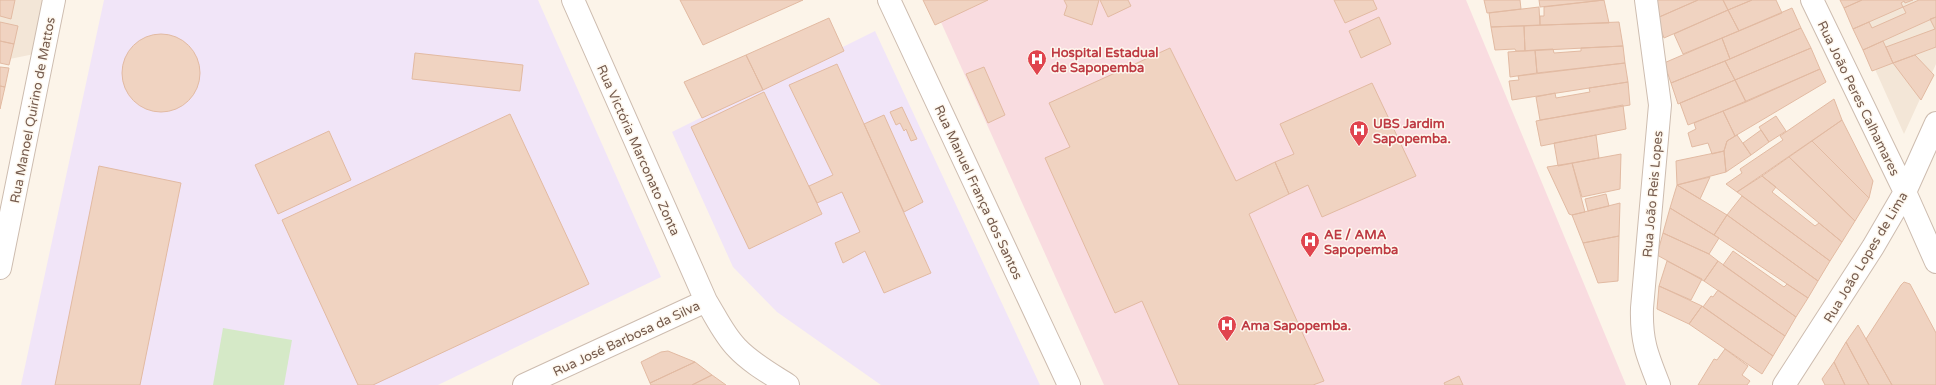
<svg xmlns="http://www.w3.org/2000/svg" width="1936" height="385" font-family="'Varela Round',sans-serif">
<rect width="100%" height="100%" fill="#fcf4e9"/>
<path fill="#f3e6d7" d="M0 0H55L44 52 0 61Z
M1844 0H1936V64L1904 134Z"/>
<path fill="#f1e5f8" d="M104 0H538L661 277 438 385H21Z
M875 31 1040 385H881L777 312 733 267 672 132Z"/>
<path fill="#f9dce0" d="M931 0H1466L1626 385H1104Z"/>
<path fill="#d5e9c7" d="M223 328 292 340 284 385H213Z"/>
<path fill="#f0d3c1" stroke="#e2baa2" d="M0 0H15L11 19 0 16Z
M680 0H803L703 45Z
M923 0H988L935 25Z
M1064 0H1099L1092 25 1064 15 1067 6Z
M1100 0H1128L1131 6 1108 17Z
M1334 0H1373L1377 9 1345 23Z
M1484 0H1520L1521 9 1487 13Z
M1539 0H1604L1540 7Z
M1604 0 1609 23 1540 25V16H1544V7Z
M1650 0H1698L1657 18Z
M1698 0H1723L1728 10 1664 38 1657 18Z
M1723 0H1752L1728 10Z
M1752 0H1776L1782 13 1739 31 1728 10Z
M1840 0H1862L1844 8Z
M1862 0H1913L1905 3 1904 1 1901 3 1903 7 1853 29 1844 8Z
M1919 0H1936V17L1863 50 1853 29 1869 22 1872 28 1906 13 1903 7Z
M1539 7 1540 25 1491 27 1489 13Z
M1792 8 1801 28 1730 59 1722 38Z
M1728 10 1739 31 1683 54 1674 34Z
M1379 17 1391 44 1361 58 1349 31Z
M1936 17V47L1893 63 1886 47 1935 29 1930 19Z
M829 18 844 51 763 90 746 55Z
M0 22 18 26 14 44 0 41Z
M1619 22 1623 46 1525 51 1524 26Z
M1523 26H1524L1525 51H1516L1515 49 1495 50 1491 27Z
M1801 28 1811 48 1735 80 1725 61Z
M122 73a39 39 0 1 1 78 0a39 39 0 1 1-78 0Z
M1722 38 1730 59 1671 83 1664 63Z
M0 41 14 44 9 65 0 63Z
M1883 41 1893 63 1872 71 1863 50Z
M1623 46 1625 63 1537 73 1535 50 1553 49 1554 53 1581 51V48Z
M1170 48 1236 181 1275 162 1289 194 1249 214 1324 381 1313 385H1179L1142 301 1115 313 1045 158 1070 147 1049 103Z
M1811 48 1820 69 1746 102 1735 80Z
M1535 50 1537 73 1510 77 1508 52Z
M415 53 523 65 520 91 412 79Z
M746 55 763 90 702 118 684 82Z
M1915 55 1934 75 1921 100 1893 63Z
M1725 61 1735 80 1678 104 1671 83Z
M1625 63 1628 82 1512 100 1509 81 1519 80 1518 76Z
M837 64 931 273 884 293 865 251 843 263 835 243 860 232 842 192 817 203 809 186 833 175 789 85Z
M0 67 9 68 5 87 0 86Z
M984 67 1005 115 988 123 966 74Z
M1820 69 1826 82 1735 136 1723 111Z
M1735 80 1746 102 1688 125 1680 103Z
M1628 82 1630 105 1540 120 1536 97 1555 93 1556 98 1590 92 1589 88Z
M1372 83 1416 176 1322 217 1308 185 1289 194 1275 162 1294 154 1280 124Z
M0 86 5 87 0 109Z
M764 92 822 214 749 249 691 127Z
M1834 99 1842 120 1737 192 1726 184 1742 173 1740 169 1783 140 1780 136Z
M1623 105 1626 129 1541 146 1536 121Z
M902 107 917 139 911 141 906 129 904 131 900 123 896 125 890 112Z
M1723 111 1735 136 1727 141 1724 151 1712 154 1708 143 1692 147 1688 133 1696 129 1694 123Z
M510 114 589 284 373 385H358L282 220Z
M884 115 923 202 904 212 864 124Z
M1776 116 1786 131 1769 142 1759 127Z
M1842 120 1873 181 1869 198 1812 141Z
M1761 130 1769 142 1751 155 1743 143Z
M329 131 351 180 278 214 255 165Z
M1596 135 1599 158 1558 166 1554 143Z
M1737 135 1751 155 1726 172 1724 151 1727 141Z
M1812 141 1869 198 1855 221 1789 157Z
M1724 151 1726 172 1677 185 1676 161Z
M1621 154 1620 189 1582 197 1572 163Z
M1789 157 1855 221 1842 242 1762 176Z
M1572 163 1585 212 1572 215 1569 214 1547 167Z
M99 166 181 183 140 385H55Z
M1762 176 1776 187 1772 192 1815 226 1819 223 1842 242 1830 261 1737 192Z
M1710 177 1700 199 1677 185Z
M1677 185 1727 215 1714 235 1670 208Z
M1606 194 1609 206 1588 211 1585 199Z
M1742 196 1830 261 1818 281 1727 215Z
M1620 203 1619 236 1583 243 1572 215Z
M1670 208 1719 238 1709 254 1663 233Z
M1727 215 1818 281 1808 298 1714 235Z
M1663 233 1709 254 1718 261 1704 281 1657 255Z
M1619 236 1618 281 1598 283 1583 243Z
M1733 251 1784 287 1787 284 1808 298 1796 317 1723 265Z
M1667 261 1702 279 1691 300 1659 286Z
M1718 261 1796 317 1785 336 1704 281Z
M1904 282 1910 284 1936 333V385H1892L1866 339 1901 285Z
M1659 286 1702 306 1689 324 1657 309Z
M1718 290 1785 336 1773 356 1703 307 1711 296 1713 297Z
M1702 306 1773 356 1762 374 1689 324Z
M1858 325 1866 339 1892 385H1869L1846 342Z
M1846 342 1869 385H1845L1834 362Z
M1725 349 1748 366 1742 375 1750 381 1747 385H1698L1714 359 1717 360Z
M668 351 695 362 650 383 641 362 661 352Z
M695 362 712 375 692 385H651L650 383Z
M1834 362 1845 385H1825L1822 379Z
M712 375 726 385H692Z
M1459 376 1463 385H1445L1444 383Z"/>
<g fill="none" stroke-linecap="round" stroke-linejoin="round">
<g stroke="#cdbcaf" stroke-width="24">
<path id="minor" d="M573 0 706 301C716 317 724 335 737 348 751 363 771 374 788 385
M1646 0 1660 105 1642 308C1641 341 1647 355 1659 385
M1812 0 1905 192 1936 262
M0 268 54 0
M524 385 706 301
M1784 385 1873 247 1905 192 1936 123"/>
</g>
<g stroke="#cdbcaf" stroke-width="24">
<path id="tertiary" d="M889 0 1069 385"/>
</g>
<use href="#minor" stroke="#fff" stroke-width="22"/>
<use href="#tertiary" stroke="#fff" stroke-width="22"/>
</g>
<defs>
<g id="hospital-pin" transform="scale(1)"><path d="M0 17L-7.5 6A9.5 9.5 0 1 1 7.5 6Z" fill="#e0444e" stroke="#fef8ef"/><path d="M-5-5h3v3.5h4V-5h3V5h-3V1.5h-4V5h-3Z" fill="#fff"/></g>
</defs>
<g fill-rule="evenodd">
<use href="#hospital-pin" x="1037" y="59"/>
<use href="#hospital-pin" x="1359" y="130"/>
<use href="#hospital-pin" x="1310" y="241"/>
<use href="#hospital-pin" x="1227" y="325"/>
</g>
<g text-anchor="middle" stroke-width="3" stroke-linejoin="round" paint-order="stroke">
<g font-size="13" font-weight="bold" fill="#be3a42" stroke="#fef8ef" text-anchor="start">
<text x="1051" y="57">Hospital Estadual<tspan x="1051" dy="15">de Sapopemba</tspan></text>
<text x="1373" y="128">UBS Jardim<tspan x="1373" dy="15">Sapopemba.</tspan></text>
<text x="1324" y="239">AE / AMA<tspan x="1324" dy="15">Sapopemba</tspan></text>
<text x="1241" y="330">Ama Sapopemba.</text>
</g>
<g font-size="13" fill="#755b4d" stroke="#fef8ef">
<text transform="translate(1859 98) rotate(64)" y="5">Rua João Peres Calhamares</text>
<text transform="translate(32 110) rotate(-79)" y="5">Rua Manoel Quirino de Mattos</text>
<text transform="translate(639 150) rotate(66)" y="5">Rua Victória Marconato Zonta</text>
<text transform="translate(979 192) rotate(65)" y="5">Rua Manuel França dos Santos</text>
<text transform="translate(1652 194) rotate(-85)" y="5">Rua João Reis Lopes</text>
<text transform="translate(1865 257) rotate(-59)" y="5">Rua João Lopes de Lima</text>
<text transform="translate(626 338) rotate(-25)" y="5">Rua José Barbosa da Silva</text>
</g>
</g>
</svg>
